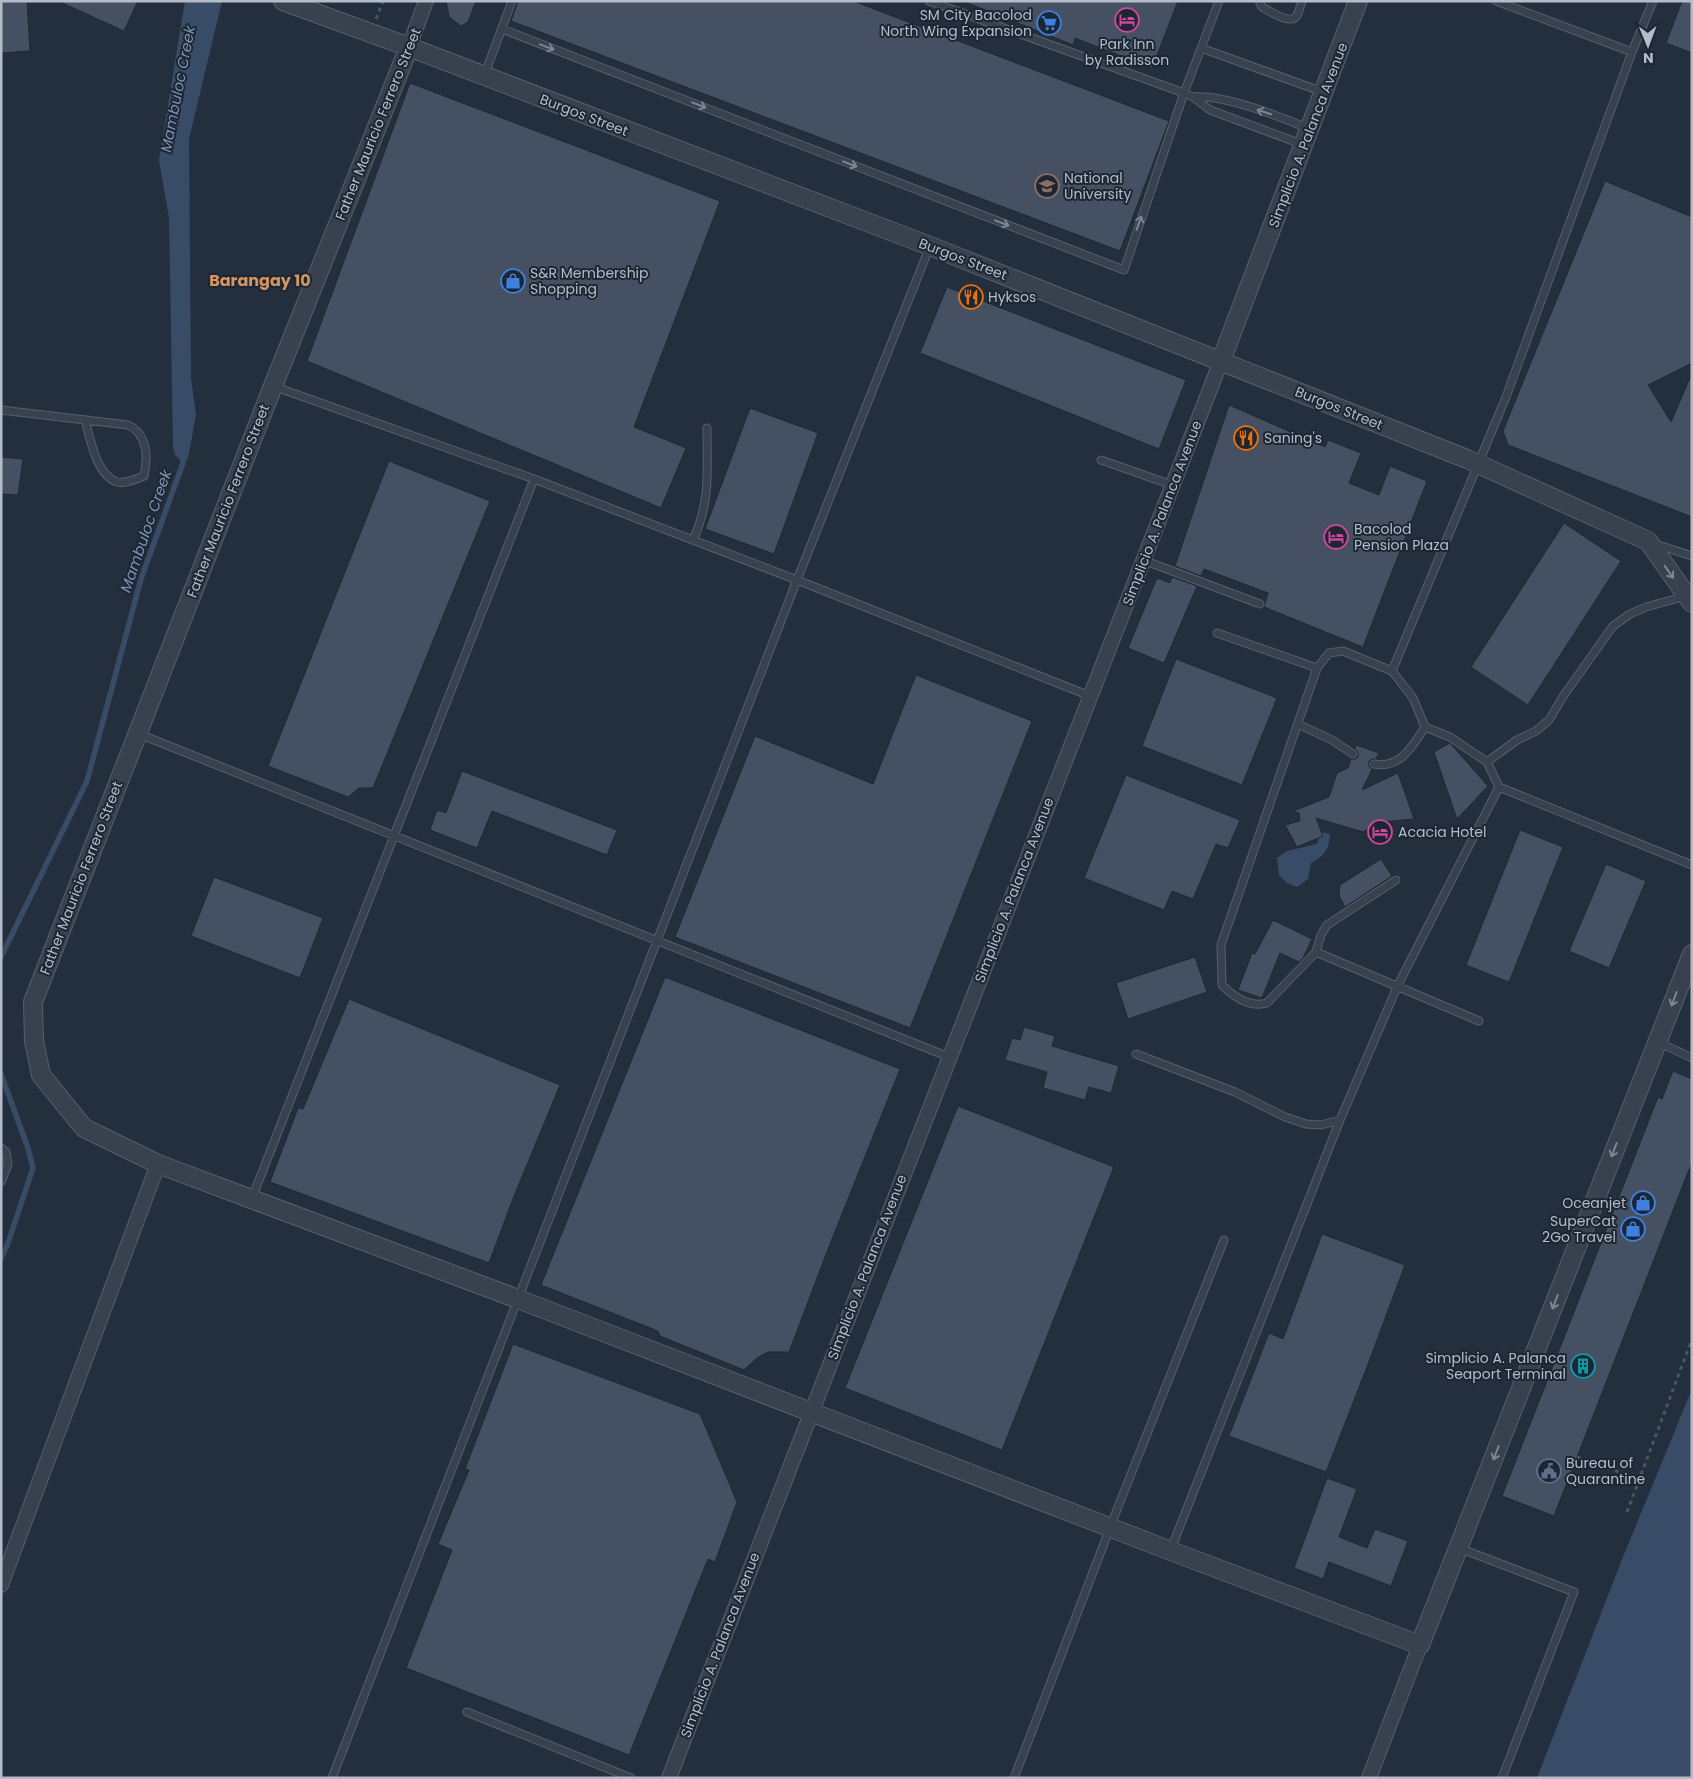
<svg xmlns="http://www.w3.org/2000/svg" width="1693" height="1779" font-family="Poppins,sans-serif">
<rect width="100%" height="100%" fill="#242f3e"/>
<path fill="#394c67" d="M185 1H222L189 139 191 378 196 415 188 458 184 463 175 455 173 446 169 218 159 160Z
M1321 832 1330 834C1328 851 1326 854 1311 863L1308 879 1297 887 1287 883 1279 875 1277 858 1287 851 1317 844Z
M1692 1389V1778H1537L1623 1557Z"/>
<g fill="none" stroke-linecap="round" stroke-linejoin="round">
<path stroke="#394c67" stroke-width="5.5" d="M1 957 87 781 141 579 183 463V456
M1 1074 28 1148 33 1168 7 1246 1 1258"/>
</g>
<path fill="#455162" stroke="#1f2835" d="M1 1H27L30 51 1 53Z
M58 1H138L124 31Z
M446 1H476L468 22 461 26 449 17Z
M518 1H853L1169 121 1120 251 511 21Z
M963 1H1178L1152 68 1075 38 1073 45Z
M1682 1H1692V53L1666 43Z
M410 83 720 201 634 427 686 448 661 508 307 361Z
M1605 181 1692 217V363L1648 385 1671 422 1692 373V517L1508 445 1503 431Z
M947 287 1186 380 1159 449 920 353Z
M1229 405 1325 447 1328 440 1361 453 1349 483 1379 495 1390 466 1427 481 1363 647 1264 607 1268 593 1204 569 1201 576 1175 566Z
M750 408 818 433 774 554 705 529Z
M1 457 23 459 18 495 1 494Z
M389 461 490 501 373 788H359L348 797 268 766Z
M1564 523 1621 561 1528 705 1471 667Z
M1172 577 1197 586 1164 663 1128 648 1157 578 1170 583Z
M1176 659 1277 698 1242 785 1142 746Z
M916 675 1032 721 910 1028 675 937 755 736 873 784Z
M1450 743 1488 786 1457 819 1434 752Z
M1356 745 1379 753 1376 759H1372L1369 761V766L1372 769 1362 790 1398 773 1414 819 1380 822 1363 832 1316 818 1323 836 1297 847 1285 825 1300 821 1299 813 1293 811 1329 797 1337 773 1348 768 1351 759H1355L1358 757V752L1355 749Z
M462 771 617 830 607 855 492 811 477 848 430 830 437 810 446 813Z
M1126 775 1240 820 1228 848 1216 844 1193 899 1172 891 1164 910 1084 878Z
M1520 830 1563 847 1509 982 1466 965Z
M1381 859 1392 876 1345 907 1339 896 1340 885Z
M1606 864 1646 881 1609 968 1569 951Z
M214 877 323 918 300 978 191 936Z
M1273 920 1312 939 1303 958 1299 962 1280 953 1262 998 1238 990 1252 953 1255 954Z
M1195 957 1207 992 1128 1019 1116 983Z
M665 977 900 1069 830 1244 789 1352H768L757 1358 744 1370 660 1336 658 1331 541 1285Z
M349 999 560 1085 514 1196 489 1263 270 1182 298 1108 303 1109Z
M1024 1027 1055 1036 1052 1046 1119 1066 1111 1093 1089 1087 1085 1100 1043 1088 1047 1072 1005 1060 1012 1038 1020 1040Z
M1673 1071 1692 1079V1162L1554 1516 1502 1496 1658 1097 1662 1099Z
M958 1106 1114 1167 1002 1450 845 1388Z
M1322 1234 1405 1265 1367 1367 1326 1472 1229 1436 1269 1333 1283 1339Z
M513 1344 700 1414 737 1502 715 1562 708 1559 629 1755 406 1668 452 1550 438 1544 469 1470 465 1469Z
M1327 1478 1357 1489 1339 1537 1367 1548 1375 1529 1408 1541 1391 1586 1329 1562 1323 1579 1294 1568Z"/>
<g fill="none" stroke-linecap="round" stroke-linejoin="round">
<g stroke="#565f6c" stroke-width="9">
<path id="service" d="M929 1 1184 93 1193 97 1210 110 1304 145
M1259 1 1262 7C1269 11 1289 24 1296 17 1299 13 1300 6 1302 1
M1496 1 1632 52
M502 29 1124 270 1184 93 1219 1
M1201 48 1323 92
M484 76 512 1
M1193 97C1225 94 1280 117 1310 129
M273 386 534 479 797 580 1090 696
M1 410 128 425C148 434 148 458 144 476 136 479 125 484 117 482 96 475 90 438 85 420
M1101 460 1172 485
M693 540C711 501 707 469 707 428
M1655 544 1692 556
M1143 560 1260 604
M1217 633 1317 668 1329 653 1343 651 1392 671 1506 397 1632 52 1653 1
M1298 724 1332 740 1353 754
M139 734 949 1057
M1487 762 1517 740 1536 731 1549 720 1564 695 1613 626 1630 614 1646 607 1686 596
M1374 764C1400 769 1413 746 1425 727
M1499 787 1692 865
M1396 880 1327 925 1321 935 1316 952 1479 1021
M1316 952 1267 1003C1250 1008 1233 996 1222 985L1221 945 1317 668
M1658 1042 1692 1058
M1136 1054 1235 1092 1285 1117 1306 1124 1321 1125 1340 1120
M1 1148 6 1152 8 1164 1 1182
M252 1198 534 479
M1459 1548 1574 1592 1502 1778
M1171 1549 1340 1120 1398 985 1499 787 1487 762 1450 737 1425 727 1413 698 1392 671
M467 1712 631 1778
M332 1778 797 580 930 246
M1014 1778 1118 1507 1224 1240"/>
</g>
<g stroke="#565f6c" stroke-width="16">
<path id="minor" d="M409 47 426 1
M1 1585 158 1164
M669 1778 1221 361
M1369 1778 1420 1645"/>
</g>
<g stroke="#565f6c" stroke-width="20">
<path id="tertiary" d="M283 1 409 47 930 246 1467 459 1648 541 1692 603
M409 47 273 386 33 1002 34 1041 41 1075 84 1128 158 1164 518 1299 1171 1551 1420 1645 1692 954
M1221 361 1358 1"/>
</g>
<path stroke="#44595c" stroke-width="3" stroke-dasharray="4 4" stroke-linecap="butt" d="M376 19 383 1
M1577 1457 1639 1479
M1627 1512 1692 1339"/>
<use href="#service" stroke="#38414e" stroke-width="7"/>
<use href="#minor" stroke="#38414e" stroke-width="14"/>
<use href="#tertiary" stroke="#38414e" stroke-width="18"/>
</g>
<defs><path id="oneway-shaft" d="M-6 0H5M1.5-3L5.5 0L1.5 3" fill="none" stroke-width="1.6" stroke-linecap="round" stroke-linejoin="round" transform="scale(1.25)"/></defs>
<g stroke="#7c8592">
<use href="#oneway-shaft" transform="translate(547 47) rotate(21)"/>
<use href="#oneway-shaft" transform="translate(699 105) rotate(21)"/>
<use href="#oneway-shaft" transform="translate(1264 112) rotate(-162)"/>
<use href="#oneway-shaft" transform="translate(850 164) rotate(21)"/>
<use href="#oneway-shaft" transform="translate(1002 223) rotate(21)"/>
<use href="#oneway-shaft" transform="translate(1139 223) rotate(-71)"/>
<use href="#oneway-shaft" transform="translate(1669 572) rotate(55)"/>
<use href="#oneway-shaft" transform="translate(1674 999) rotate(111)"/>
<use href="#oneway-shaft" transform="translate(1614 1150) rotate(111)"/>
<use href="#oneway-shaft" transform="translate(1555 1302) rotate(111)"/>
<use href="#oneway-shaft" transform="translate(1496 1453) rotate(111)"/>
</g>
<defs>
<g id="hotel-ring" transform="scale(1.25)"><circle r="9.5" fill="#1d2633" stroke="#d1479c" stroke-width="1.5"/><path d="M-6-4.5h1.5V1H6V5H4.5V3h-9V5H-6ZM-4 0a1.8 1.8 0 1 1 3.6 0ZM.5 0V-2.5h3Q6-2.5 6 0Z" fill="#d1479c"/></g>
<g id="supermarket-ring" transform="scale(1.25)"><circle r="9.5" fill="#1d2633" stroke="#3f7fe0" stroke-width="1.5"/><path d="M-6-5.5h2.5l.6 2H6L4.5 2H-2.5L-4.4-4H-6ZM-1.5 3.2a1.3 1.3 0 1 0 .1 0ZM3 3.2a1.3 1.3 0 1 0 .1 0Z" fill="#3f7fe0"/></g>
<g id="university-ring" transform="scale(1.25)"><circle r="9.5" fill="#1d2633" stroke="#8d6e63" stroke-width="1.5"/><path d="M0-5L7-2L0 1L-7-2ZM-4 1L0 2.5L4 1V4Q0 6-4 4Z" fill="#8d6e63"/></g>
<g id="shop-ring" transform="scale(1.25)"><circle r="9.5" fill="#1d2633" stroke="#3f7fe0" stroke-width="1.5"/><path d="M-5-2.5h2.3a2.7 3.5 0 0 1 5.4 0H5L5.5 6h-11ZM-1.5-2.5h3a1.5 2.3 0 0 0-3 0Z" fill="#3f7fe0"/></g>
<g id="restaurant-ring" transform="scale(1.25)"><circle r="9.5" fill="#1d2633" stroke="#e8710a" stroke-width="1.5"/><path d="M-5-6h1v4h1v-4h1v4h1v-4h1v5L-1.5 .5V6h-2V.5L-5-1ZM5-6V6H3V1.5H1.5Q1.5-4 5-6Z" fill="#e8710a"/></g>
<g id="building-ring" transform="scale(1.25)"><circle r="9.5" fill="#1d2633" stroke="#0f9aa8" stroke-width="1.5"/><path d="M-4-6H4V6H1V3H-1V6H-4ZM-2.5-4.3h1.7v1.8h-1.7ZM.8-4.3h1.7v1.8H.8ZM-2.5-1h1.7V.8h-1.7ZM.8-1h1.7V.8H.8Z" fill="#0f9aa8"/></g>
<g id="civic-ring" transform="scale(1.25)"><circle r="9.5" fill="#1d2633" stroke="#5c6f8a" stroke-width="1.5"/><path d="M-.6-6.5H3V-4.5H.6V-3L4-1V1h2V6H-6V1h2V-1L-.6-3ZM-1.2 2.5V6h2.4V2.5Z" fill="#5c6f8a"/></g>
</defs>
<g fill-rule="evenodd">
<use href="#hotel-ring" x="1127" y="20"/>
<use href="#supermarket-ring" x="1049" y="23"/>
<use href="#university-ring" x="1047" y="186"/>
<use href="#shop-ring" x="513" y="281"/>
<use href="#restaurant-ring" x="971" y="297"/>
<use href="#restaurant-ring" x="1246" y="438"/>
<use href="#hotel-ring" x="1336" y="537"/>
<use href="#hotel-ring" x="1380" y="832"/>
<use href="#shop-ring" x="1643" y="1203"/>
<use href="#shop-ring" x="1633" y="1229"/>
<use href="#building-ring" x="1583" y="1366"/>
<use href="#civic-ring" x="1549" y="1471"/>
</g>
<g text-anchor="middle" stroke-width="4" stroke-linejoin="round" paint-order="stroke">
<g font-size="14" fill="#b4bcc9" stroke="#1d2633" text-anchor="start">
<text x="1032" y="20" text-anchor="end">SM City Bacolod<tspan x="1032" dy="16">North Wing Expansion</tspan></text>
<text x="1127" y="49" text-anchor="middle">Park Inn<tspan x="1127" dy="16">by Radisson</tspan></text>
<text x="1064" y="183">National<tspan x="1064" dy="16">University</tspan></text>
<text x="530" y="278">S&amp;R Membership<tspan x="530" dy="16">Shopping</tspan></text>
<text x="988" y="302">Hyksos</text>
<text x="1264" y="443">Saning's</text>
<text x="1354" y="534">Bacolod<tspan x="1354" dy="16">Pension Plaza</tspan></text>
<text x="1398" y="837">Acacia Hotel</text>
<text x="1626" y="1208" text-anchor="end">Oceanjet</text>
<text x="1616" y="1226" text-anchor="end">SuperCat<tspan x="1616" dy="16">2Go Travel</tspan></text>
<text x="1566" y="1363" text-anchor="end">Simplicio A. Palanca<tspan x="1566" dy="16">Seaport Terminal</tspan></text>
<text x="1566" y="1468">Bureau of<tspan x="1566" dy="16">Quarantine</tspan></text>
</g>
<g font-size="14" fill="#b4bcc9" stroke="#1d2633">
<text transform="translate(584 115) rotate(21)" y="5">Burgos Street</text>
<text transform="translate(378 124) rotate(-68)" y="5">Father Mauricio Ferrero Street</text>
<text transform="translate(1308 135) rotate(-69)" y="5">Simplicio A. Palanca Avenue</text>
<text transform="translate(963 259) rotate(21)" y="5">Burgos Street</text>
<text transform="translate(1339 408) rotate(22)" y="5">Burgos Street</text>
<text transform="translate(228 501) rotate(-69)" y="5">Father Mauricio Ferrero Street</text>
<text transform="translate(1162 513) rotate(-69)" y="5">Simplicio A. Palanca Avenue</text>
<text transform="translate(81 878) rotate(-69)" y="5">Father Mauricio Ferrero Street</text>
<text transform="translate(1014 890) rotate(-69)" y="5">Simplicio A. Palanca Avenue</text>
<text transform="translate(867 1267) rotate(-69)" y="5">Simplicio A. Palanca Avenue</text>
<text transform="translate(720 1645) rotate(-69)" y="5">Simplicio A. Palanca Avenue</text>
</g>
<g font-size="15" font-style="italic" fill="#7c92b1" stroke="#1d2633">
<text transform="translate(178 89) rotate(-79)" y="5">Mambuloc Creek</text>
<text transform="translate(146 531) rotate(-71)" y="5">Mambuloc Creek</text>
</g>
<g font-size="16" font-weight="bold" fill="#d59563" stroke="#1d2633">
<text x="260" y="286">Barangay 10</text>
</g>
</g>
<rect width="1693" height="1779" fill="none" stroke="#b4bcc9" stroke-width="5"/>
<g transform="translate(1648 45) rotate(179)" stroke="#1d2633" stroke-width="4" paint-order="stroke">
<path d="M0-4L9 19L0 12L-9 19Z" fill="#b4bcc9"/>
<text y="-8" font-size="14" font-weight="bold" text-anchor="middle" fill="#b4bcc9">N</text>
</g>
</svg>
